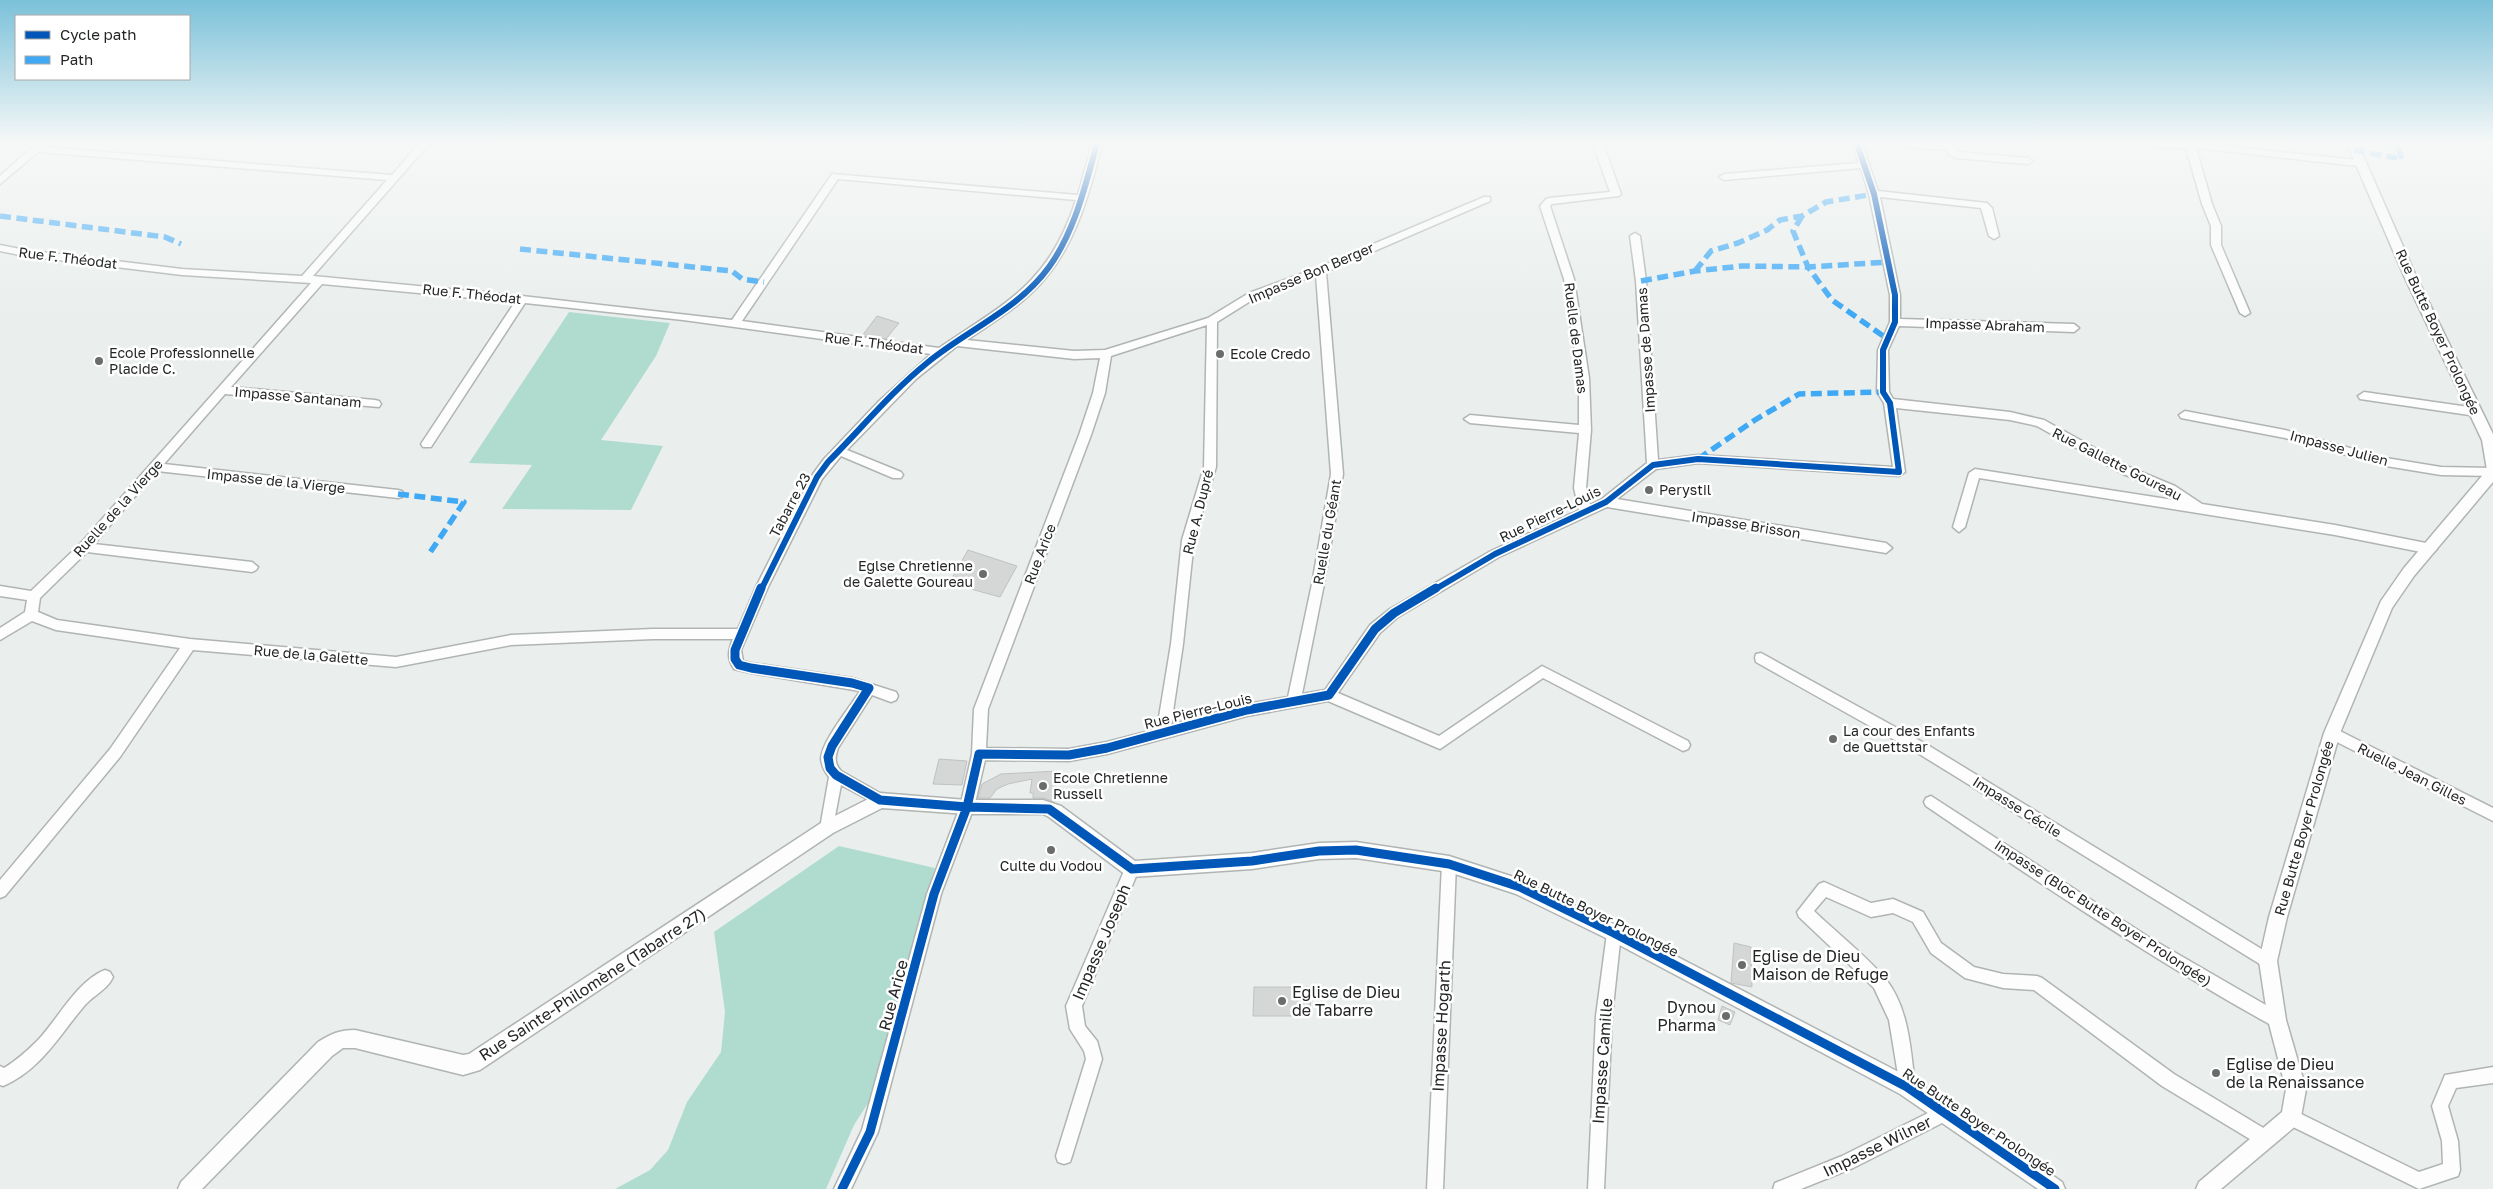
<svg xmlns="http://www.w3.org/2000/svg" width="2493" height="1189" font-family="'Golos Text',sans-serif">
<rect width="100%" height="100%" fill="#eaefed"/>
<path fill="#b0dcd0" d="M569 312 670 323 656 356 601 440 663 446 631 510 502 509 532 465 469 463Z
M839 846 935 868 917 925 892 1037 872 1097 854 1125 826 1189H615L650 1170 668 1150 687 1102 721 1052 725 1012 714 932Z"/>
<path fill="#d5d7d7" stroke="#c0c2c2" d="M877 316 899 323 886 339 862 336Z
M968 550 1017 566 1000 597 949 583Z
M939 759 967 761 962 785 933 784Z
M1057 771 1055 802 1044 798H1033V793H1030L1032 779 1008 784 997 789 990 798H978L982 784 1001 774Z
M1734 943 1751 947 1752 987 1731 983Z
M1254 987H1311L1310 1016H1253Z
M1722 1006 1735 1012 1730 1025 1718 1020Z"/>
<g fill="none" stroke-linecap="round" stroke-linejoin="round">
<g stroke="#b0b4b2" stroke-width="3">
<path id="minor" d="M36 144H46L43 147 392 175 419 144H429L313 276 522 296 732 320 832 174 1078 195 1092 144H1102C1090 192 1076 244 1042 282 1021 306 993 322 967 340L1074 351 1105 350 1208 318 1249 293 1317 268 1484 197H1490V201L1326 272 1343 474 1324 584 1302 694 1325 690 1370 625 1390 609 1491 551 1579 510 1574 488 1579 433 1470 423 1464 419 1470 415 1579 425V378L1564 279 1540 206 1546 199 1549 198 1610 192 1593 144H1603L1621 194 1619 196 1552 204 1550 206 1574 279 1589 378 1591 430 1586 488 1590 505 1602 499 1647 463 1636 281 1630 236 1635 233 1640 236 1646 281 1658 460 1698 455 1893 467 1884 403 1877 392 1878 350 1890 322V295L1869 194 1861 168 1724 180 1719 177 1724 174 1859 163 1852 144H1862L1878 191 1987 203 1992 208 1999 236 1994 239 1989 236 1981 208 1880 197 1900 295V319L2074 324 2079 328 2074 332 1899 326 1888 350 1889 392 1893 399 2010 412 2044 420 2129 467 2175 486 2202 504 2335 525 2431 544 2437 549 2431 554 2335 535 1979 478 1965 527 1959 532 1953 527 1969 473 1975 469 2180 501 2167 492 2121 473 2037 426 2010 420 1896 408 1905 472 1899 476 1698 463 1656 469 1617 499 1886 543 1892 548 1886 553 1607 507 1499 557 1398 617 1380 633 1338 693 1439 736 1542 666 1688 741 1690 745 1688 749 1683 751 1543 678 1440 749 1328 701 1247 716 1107 754 1069 761 985 760 974 807 941 894 878 1132 851 1189H834L862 1130 927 894 960 807 972 754 974 709 1079 435 1093 393 1100 358 1074 359 957 346 916 379 847 450 901 472 903 475 901 478H893L841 456 822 479 768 587 741 650 743 661 751 663 852 678 896 692 898 696 896 700 891 702 872 695 838 748C835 757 834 763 841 771L885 796 887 800 885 804 880 806 841 785 832 832 827 834 822 832 820 828 829 777C824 771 822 766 821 759 821 742 851 706 860 691L751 673 734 669C727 658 728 651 733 639H653L511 645 396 667 193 650 120 757 5 896 0 898V880L110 749 180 648 56 630 32 621 0 640V628L25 612 27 600 0 596V586L31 591 80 544 311 283 182 275 25 256 0 251V245L25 250 182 269 302 276 387 180 38 152 0 184V176ZM838 179 1076 200C1049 284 1007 302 939 348L742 321ZM1316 275 1331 474 1312 584 1288 697 1247 704 1171 725 1183 644 1194 540 1216 467 1217 322 1257 297ZM322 284 515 302 423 441 421 444 423 447H431L525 303 683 320 931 354 879 401 824 459 813 474 756 587 738 629H653L511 635 396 657 190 639 57 620 38 612 40 598 87 552 252 572 256 570 258 567 252 562 94 544 157 471 398 498 402 497 404 494 402 491 398 490 164 464 225 394 379 407 381 404 379 401 375 400 231 387ZM1207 325 1204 467 1182 540 1171 644 1157 729 1107 742 1069 749 986 748 988 709 1091 435 1105 393 1111 356Z
M1902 144H1954L1958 152 2028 158 2033 161 2028 164 1956 158 1950 155 1947 150 1907 147Z
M2145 144H2205L2358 160 2363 163 2358 166 2196 148 2212 204 2221 226V245L2250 313 2245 316 2240 313 2211 245V226L2202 204 2186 148 2150 147Z
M2364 392 2476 408 2482 412 2476 416 2360 399 2358 396Z
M2185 411 2285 430 2386 458 2441 467 2493 468V476L2441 475 2386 466 2285 438 2181 418 2179 415Z
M1761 653 1926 744 2273 956 2276 961 2273 966 2268 968 2263 966 1916 752 1756 662 1755 658 1756 654Z
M2332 727 2493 808V821L2327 737 2325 733 2327 729Z
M1931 796 2150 938 2283 1015 2285 1020 2283 1025 2277 1028 2271 1025C2152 959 2039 883 1926 806L1924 802 1926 798Z
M1449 857 1454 859 1456 864 1443 1189H1427L1442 864 1444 859Z
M1132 862 1137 864 1139 869 1082 1006 1085 1026 1097 1041 1102 1059 1072 1156 1070 1162 1064 1164 1058 1162 1056 1156 1086 1059 1084 1051 1070 1029 1066 1006 1127 864Z
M1824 882 1871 903 1893 899 1923 912 1941 943 1974 967 2003 974 2037 976 2042 978 2174 1074 2270 1132 2272 1138 2270 1144 2264 1146 2258 1144 2162 1086 2034 990 2003 988 1965 978 1931 953 1913 922 1893 913 1871 917 1826 897 1814 911C1837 933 1864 954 1884 977 1909 1006 1911 1051 1915 1087L1913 1093 1907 1095 1901 1093 1889 1020 1874 988 1799 917 1797 912 1819 884Z
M1614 926 1619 928 1621 933 1612 1016 1604 1189H1588L1596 1016 1607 933 1609 928Z
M105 970 110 972 113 977C108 989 94 995 85 1005 60 1034 41 1070 3 1086L0 1085V1066L4 1068C17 1060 27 1051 38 1040 58 1019 77 981 105 970Z
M2493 1067V1083L2456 1088 2448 1106 2458 1141 2460 1170 2458 1176 2419 1189 2285 1123 2283 1117 2285 1111 2291 1109 2419 1172 2443 1164 2442 1141 2432 1106 2445 1075Z
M1944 1105 1950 1107 1952 1113 1950 1119 1853 1168 1801 1189H1773L1775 1183 1842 1156Z"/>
</g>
<g stroke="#b0b4b2" stroke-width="3">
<path id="tertiary" d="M2347 144H2358L2416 276 2493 434V482L2414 576 2392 608 2340 733 2287 917 2277 961 2286 1020 2306 1089 2301 1117 2298 1124 2221 1189H2196L2199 1182 2282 1112 2286 1089 2268 1020 2259 961 2269 917 2324 733 2381 601 2404 568 2487 470 2482 440 2404 276Z
M880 793 967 800H1043L1061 806 1135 861 1252 853 1319 843 1356 842 1449 856 1520 879 1620 927 1914 1080 2062 1182 2065 1189H2038L1900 1094 1608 939 1516 894 1449 872 1356 858 1319 859 1252 869 1132 877 1126 875 1049 817 1043 814H967L882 808 833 833 480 1070 463 1075 355 1048H343L332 1056 202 1189H178L181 1182 318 1042C331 1034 339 1030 355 1030L463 1055 469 1054 821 823Z"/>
</g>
<use href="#minor" fill="#fcfdfc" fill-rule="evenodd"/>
<use href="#tertiary" fill="#fcfdfc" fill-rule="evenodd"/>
<path stroke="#3fa9f5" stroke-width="5.5" stroke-dasharray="11 5.5" stroke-linecap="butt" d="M2354 150 2402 159 2397 144
M0 216 165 237 181 244
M1802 216 1793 231 1808 267 1832 300 1889 340
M520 249 732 271 742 279 764 282
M1695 271 1711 251 1738 243 1767 230 1780 220 1802 216 1826 202 1874 194
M1641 281 1695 271 1742 266 1808 267 1888 262
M1698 459 1755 420 1799 394 1883 392
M398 494 464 502 429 554"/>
<g stroke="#fff" stroke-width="9">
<path id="cycleway-far1" d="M761 590 817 477 828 462C861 429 891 392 927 363 967 330 1018 310 1049 267 1075 231 1085 186 1097 144
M1434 590 1495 554 1606 502 1653 465 1698 459 1899 472 1890 403 1883 392V350L1895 322V295L1874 194 1857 144"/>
</g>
<g stroke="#fff" stroke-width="12">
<path id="cycleway" d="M761 588 735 650V659L739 665 751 668 852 683 869 688 832 746 828 757 830 768 836 775 880 800 967 807 1049 809 1132 869 1252 861 1319 851 1356 850 1449 864 1520 887 1614 933 1907 1087 2055 1189
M842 1189 870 1132 934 894 967 807 979 754 1069 755 1107 748 1247 710 1329 695 1375 629 1394 613 1436 588"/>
</g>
<use href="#cycleway-far1" stroke="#0057b8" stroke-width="6"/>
<use href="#cycleway" stroke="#0057b8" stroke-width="9"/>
</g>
<linearGradient id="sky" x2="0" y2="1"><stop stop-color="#7bc1d9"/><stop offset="0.46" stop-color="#f6f8f7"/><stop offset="1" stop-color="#f6f8f7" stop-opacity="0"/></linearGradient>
<rect width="2493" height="310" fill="url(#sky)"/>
<g fill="#696c6b" stroke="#fff" stroke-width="2">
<circle cx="1220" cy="354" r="5"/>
<circle cx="99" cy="361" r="5"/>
<circle cx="1649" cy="490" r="5"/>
<circle cx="983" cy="574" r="5"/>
<circle cx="1833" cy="739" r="5"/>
<circle cx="1043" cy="786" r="5"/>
<circle cx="1051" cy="850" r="5"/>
<circle cx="1742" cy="965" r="5"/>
<circle cx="1282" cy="1001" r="5"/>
<circle cx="1726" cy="1016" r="5"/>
<circle cx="2216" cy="1073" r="5"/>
</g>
<g text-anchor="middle" stroke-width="5" stroke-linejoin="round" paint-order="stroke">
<g font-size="14" fill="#242625" stroke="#fff">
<text transform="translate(68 258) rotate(7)" y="5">Rue F. Théodat</text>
<text transform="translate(1311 273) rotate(-23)" y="5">Impasse Bon Berger</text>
<text transform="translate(472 294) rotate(6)" y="5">Rue F. Théodat</text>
<text transform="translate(1985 325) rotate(2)" y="5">Impasse Abraham</text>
<text transform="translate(2438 332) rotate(65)" y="5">Rue Butte Boyer Prolongée</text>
<text transform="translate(1576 338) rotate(83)" y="5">Ruelle de Damas</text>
<text transform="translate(874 343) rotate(7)" y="5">Rue F. Théodat</text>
<text transform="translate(1646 350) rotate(-94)" y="5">Impasse de Damas</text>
<text transform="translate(298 397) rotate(5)" y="5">Impasse Santanam</text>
<text transform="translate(2339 448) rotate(15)" y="5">Impasse Julien</text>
<text transform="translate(2117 464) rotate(27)" y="5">Rue Gallette Goureau</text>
<text transform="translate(276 481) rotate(6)" y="5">Impasse de la Vierge</text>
<text transform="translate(790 505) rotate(-62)" y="5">Tabarre 23</text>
<text transform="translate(118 508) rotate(-48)" y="5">Ruelle de la Vierge</text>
<text transform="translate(1198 512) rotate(-76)" y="5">Rue A. Dupré</text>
<text transform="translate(1550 514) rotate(-26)" y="5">Rue Pierre-Louis</text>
<text transform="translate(1746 525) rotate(9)" y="5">Impasse Brisson</text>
<text transform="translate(1327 532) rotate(-80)" y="5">Ruelle du Géant</text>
<text transform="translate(1040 554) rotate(-69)" y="5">Rue Arice</text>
<text transform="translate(311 655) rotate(5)" y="5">Rue de la Galette</text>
<text transform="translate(1198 711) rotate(-14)" y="5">Rue Pierre-Louis</text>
<text transform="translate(2412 774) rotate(27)" y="5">Ruelle Jean Gilles</text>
<text transform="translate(2017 807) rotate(32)" y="5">Impasse Cécile</text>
<text transform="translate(2304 828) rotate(-74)" y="5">Rue Butte Boyer Prolongée</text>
<text transform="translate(1596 913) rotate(26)" y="5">Rue Butte Boyer Prolongée</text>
<text transform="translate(2103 913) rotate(33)" y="5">Impasse (Bloc Butte Boyer Prolongée)</text>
<text transform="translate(1979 1122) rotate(34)" y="5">Rue Butte Boyer Prolongée</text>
</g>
<g font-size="14" fill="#242625" stroke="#fff" text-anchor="start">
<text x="109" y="358">Ecole Professionnelle<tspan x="109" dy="16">Placide C.</tspan></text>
<text x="1230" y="359">Ecole Credo</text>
<text x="1659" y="495">Perystil</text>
<text x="973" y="571" text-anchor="end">Eglse Chretienne<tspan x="973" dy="16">de Galette Goureau</tspan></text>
<text x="1843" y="736">La cour des Enfants<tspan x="1843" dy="16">de Quettstar</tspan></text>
<text x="1053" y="783">Ecole Chretienne<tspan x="1053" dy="16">Russell</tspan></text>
<text x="1051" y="871" text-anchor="middle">Culte du Vodou</text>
</g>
<g font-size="16" fill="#242625" stroke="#fff">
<text transform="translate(1101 942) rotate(-67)" y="6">Impasse Joseph</text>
<text transform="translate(592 984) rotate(-33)" y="6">Rue Sainte-Philomène (Tabarre 27)</text>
<text transform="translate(893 995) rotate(-75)" y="6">Rue Arice</text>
<text transform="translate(1441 1026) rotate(-87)" y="6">Impasse Hogarth</text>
<text transform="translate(1602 1061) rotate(-86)" y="6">Impasse Camille</text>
<text transform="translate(1877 1146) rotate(-26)" y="6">Impasse Wilner</text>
</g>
<g font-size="16" fill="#242625" stroke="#fff" text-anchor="start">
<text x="1752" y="962">Eglise de Dieu<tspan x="1752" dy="18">Maison de Refuge</tspan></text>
<text x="1292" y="998">Eglise de Dieu<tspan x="1292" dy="18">de Tabarre</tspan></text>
<text x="1716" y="1013" text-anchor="end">Dynou<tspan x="1716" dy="18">Pharma</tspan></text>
<text x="2226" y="1070">Eglise de Dieu<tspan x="2226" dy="18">de la Renaissance</tspan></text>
</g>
</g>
<rect x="15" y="15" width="175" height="65" fill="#ffffff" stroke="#a7a8a8"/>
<rect x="25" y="31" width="25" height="8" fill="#0057b8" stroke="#a7a8a8"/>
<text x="60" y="40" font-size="15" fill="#242625">Cycle path</text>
<rect x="25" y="56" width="25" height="8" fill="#3fa9f5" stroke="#a7a8a8"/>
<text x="60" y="65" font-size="15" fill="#242625">Path</text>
</svg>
